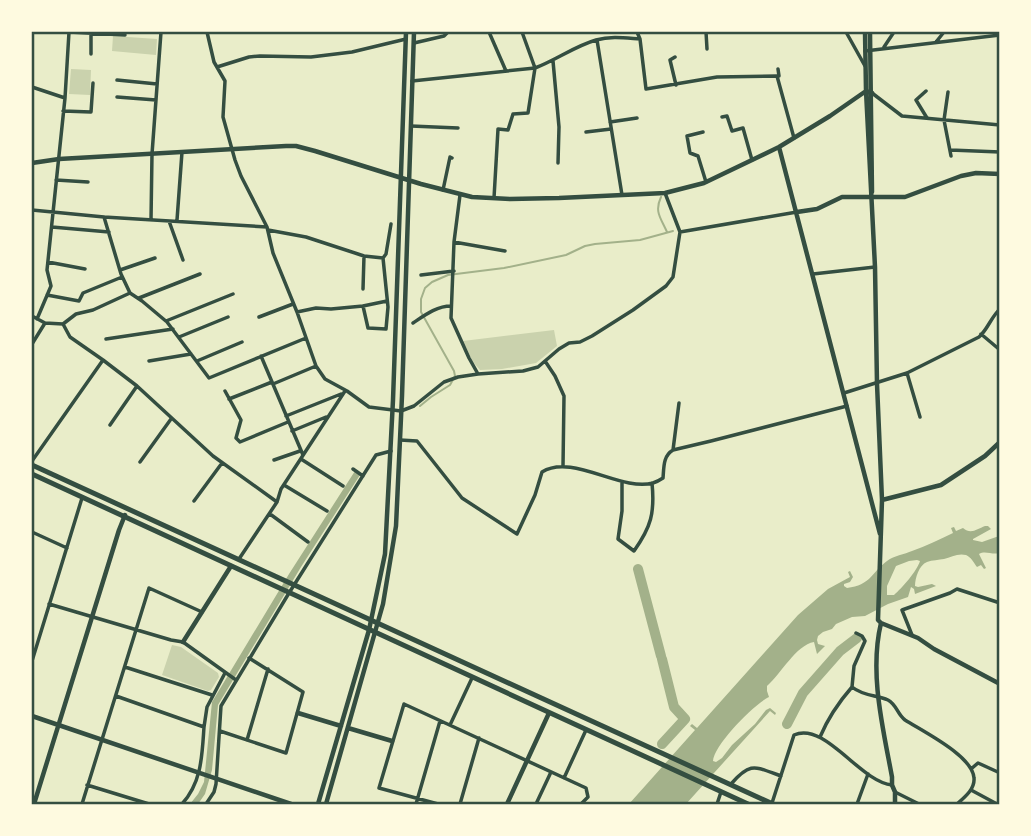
<svg xmlns="http://www.w3.org/2000/svg" width="1031" height="836" font-family="Karla,sans-serif">
<rect width="100%" height="100%" fill="#e9edc9"/>
<path fill="#cad2ad" d="M113 36 157 39 156 55 112 51Z
M71 69 91 70 90 95 69 94Z
M554 330 557 346 536 363 502 369 480 370 473 362 463 341Z
M172 645 181 647 218 673 219 677 211 690 208 691 162 675Z"/>
<path fill="#a3b18a" fill-rule="evenodd" d="M355 471 360 475 301 567 218 705 212 770 205 794 198 804H190L198 794 204 782 212 702 289 574Z
M985 526H988L991 529 973 539V540L982 542 999 536V553C992 555 985 550 979 554L986 568 984 569 981 565 977 567C974 563 971 557 966 555 958 553 951 557 944 559 939 560 932 560 927 562 919 565 915 578 915 586L918 587 932 584 936 586 915 594 914 589 911 587 908 597 888 604 865 616 852 617 836 624 832 629 823 632 818 636 817 640 818 644 825 646 817 654 814 642C796 645 781 674 767 686V691L769 697C754 704 714 745 713 761L716 762 722 758 732 745 755 724 766 710 770 708 776 713 775 715 770 711 686 804H629L695 730 690 726 692 724 697 728 798 615 828 589 850 577 848 572 850 571 853 577 850 582 844 584V586L847 588C871 585 871 573 887 561 893 556 905 554 912 551 926 546 940 539 953 533L951 528 954 527 956 531 963 528C971 535 977 529 985 526ZM917 560 920 561C917 571 902 588 894 595H887V586L896 566 909 561Z"/>
<g fill="none" stroke-linecap="round" stroke-linejoin="round">
<path stroke="#a3b18a" stroke-width="2" d="M661 197C654 212 661 218 667 232
M420 406 431 397 450 385 455 376 454 371 421 312V299L425 288 432 282 448 275 504 268 566 255 585 246 595 244 640 240 673 231"/>
<path stroke="#a3b18a" stroke-width="10" d="M638 569 661 656
M787 724 803 693 840 651 857 638
M662 744 685 719 674 707 662 659"/>
<path stroke="#344e41" stroke-width="3.5" d="M69 32 125 35
M207 32 214 62 225 81 223 117 235 160 241 176 267 227 273 253 297 312 316 366 325 379 347 391 369 407 401 411 414 406 444 382 458 377 478 374 523 371 538 367 559 349 569 343 580 342 592 336 633 310 666 286 673 277 680 232 665 193
M489 32 506 71
M522 32 535 68C556 60 575 46 596 40 611 36 625 38 640 39
M637 32 640 39 646 89 717 77 777 76 794 138
M706 32 707 49
M846 32 865 66
M597 40 622 195
M936 42 944 32
M414 43 444 36 448 32
M884 47 894 32
M865 51 1000 35
M91 54V33
M675 57 670 60 676 85
M553 61 559 127 558 163
M217 67 249 57 260 56 311 57 352 52 406 39
M777 76H779L778 69
M117 80 157 84
M412 81 535 68 528 113 513 114 508 130 498 129 494 198
M32 87 65 98
M926 91 916 100 927 118
M948 92 944 120 951 156
M872 93 902 116 1000 125
M117 97 156 100
M63 111 91 112 93 83
M722 117 727 116 732 131 743 128 752 160
M610 122 637 118
M411 126 458 128
M586 132 611 129
M703 132 687 136 690 153 698 156 706 182
M950 150 1000 152
M56 180 88 182
M443 190 450 157 452 158
M460 195 454 242 451 318 469 358 478 374
M32 210 104 217 267 227
M104 217 121 274 130 293 142 301 167 322 209 378 306 338
M151 220 152 154 161 32
M177 220 182 152
M169 221 183 260
M52 227 109 232
M268 230 306 237 364 256 383 258 386 254 391 224
M680 232 797 212
M454 242 505 251
M48 262 85 269
M120 270 155 258
M813 274 875 267
M421 275 454 271
M363 289 364 256
M47 295 79 301 83 293 122 277
M139 298 200 274
M363 306 368 328 386 329 388 307 383 258
M297 312 316 308 331 309 363 306 387 301
M32 316 45 323 63 324 76 314 93 310 130 293
M259 317 293 304
M37 319 51 286 47 270 65 98 69 32
M166 321 233 294
M413 323C425 315 437 306 451 306
M63 324 70 337 103 360 137 386 213 456 277 502
M981 334 1000 350
M179 337 228 317
M106 339 173 329
M32 344 45 323
M261 356 303 455
M149 361 191 354
M197 361 242 342
M545 361 555 376 564 396 563 466
M907 373 920 417
M273 384 316 366
M225 391 241 420 236 438 240 442 288 422
M844 393 907 373 979 337C988 329 991 317 1000 309
M229 399 272 382
M286 416 341 394
M110 425 137 386
M292 431 326 417
M400 440 417 441 462 498 517 534 535 495 542 472C572 453 621 492 653 483 656 482 660 480 663 478 664 467 663 456 673 450L711 441 847 406
M673 450 679 403
M301 459 343 486
M274 460 300 451
M32 461 103 360
M140 462 171 419
M353 469 363 476
M622 482V511L618 539 634 551C651 527 655 513 652 483
M284 485 327 511
M194 501 222 463
M270 514 308 542
M32 532 67 548
M239 559 277 502 281 489 345 391
M49 604 171 640 183 642 236 680
M912 635 902 610 950 593 957 589 1000 603
M32 661 82 498
M125 667 212 695
M852 687 854 666 865 641 862 636 856 633
M116 696 204 727 207 707 225 673
M450 725 472 678
M220 731 286 753 303 692 249 658
M820 737C828 718 838 703 852 687 863 696 876 695 888 700 897 705 897 714 905 720 922 731 973 756 974 778 975 789 965 797 957 804
M247 740 268 669
M971 769 978 763 1000 773
M564 778 586 730
M731 784C751 761 755 767 781 776
M87 785 149 804
M971 790 997 804
M895 792 919 804
M772 803 794 735C825 721 860 782 892 785
M82 804 149 588 202 612
M182 804C202 782 202 755 204 727
M206 804 214 792 216 784 221 706 289 593 376 455 391 451
M416 804 440 721
M438 804 379 788 404 704 586 788 588 797 581 804
M460 804 479 738
M536 804 551 772
M717 804 721 792
M857 804 868 774"/>
<path stroke="#344e41" stroke-width="4.5" d="M865 32 866 91 875 267 877 384 882 500 878 620 881 623C869 673 883 728 892 777V785L895 792V804
M870 32 872 192
M779 147 880 534
M32 163 59 159 286 146H296L315 151 421 184 472 197 510 199 559 198 665 193 704 183 779 147 830 116 866 91 872 93
M797 212 817 209 842 197H905L961 176 976 173 1000 174
M882 500 941 485 985 456 1000 442
M881 623 918 638 934 649 1000 684
M183 642 231 566
M298 713 341 726
M32 716 291 804
M348 728 392 741
M34 804 119 530 125 515
M318 804 369 630 385 554 393 400 406 32
M326 804 383 604 396 526 402 396 414 32
M507 804 549 713"/>
<path stroke="#344e41" stroke-width="5" d="M32 465 773 804
M32 474 748 804"/>
</g>
<rect width="1031" height="836" fill="none" stroke="#fefae0" stroke-width="66"/>
<rect x="33" y="33" width="965" height="770" fill="none" stroke="#344e41" stroke-width="2.5"/>
</svg>
